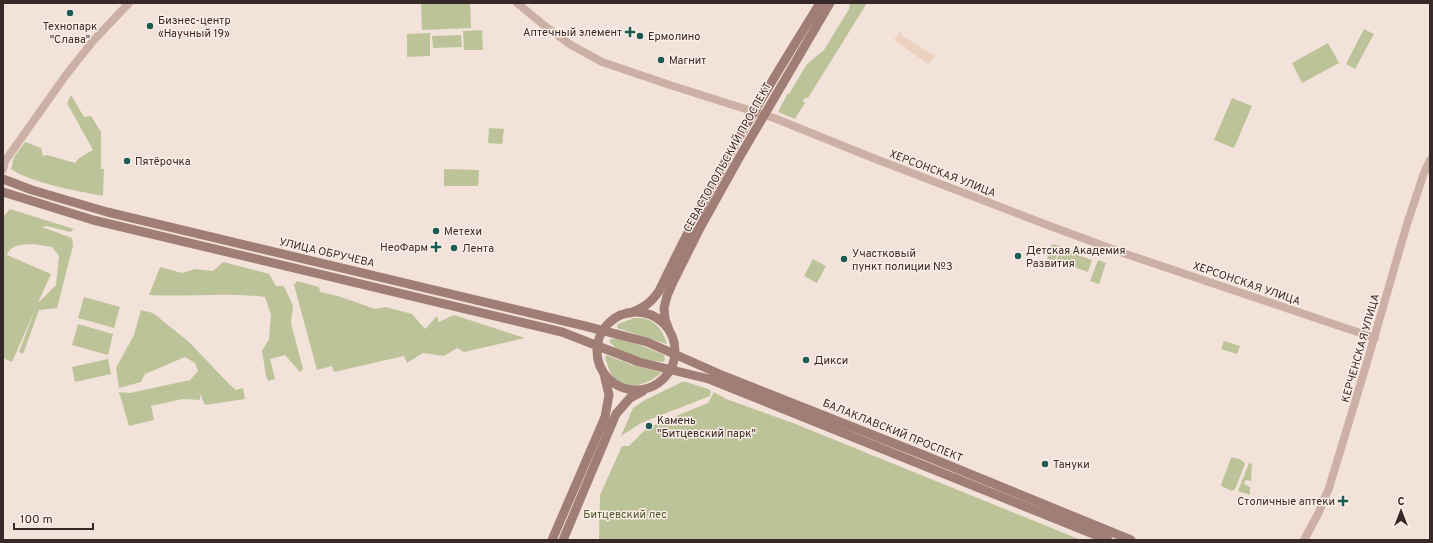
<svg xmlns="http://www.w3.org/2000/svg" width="1433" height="543" font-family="Overpass,sans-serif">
<rect width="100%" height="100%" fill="#f3e2da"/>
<path fill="#bdc399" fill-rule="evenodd" d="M421 3H470L471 28 422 30Z
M850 3H867L808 98H805L803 101 805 103 795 119 778 112 788 93 789 94 807 64 824 50 849 9Z
M1364 29 1374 34 1355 69 1346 64Z
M482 30 483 50H464L463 31Z
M430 33V56L407 57V34Z
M461 35 462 47 433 48 432 36Z
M1328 43 1339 63 1302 83 1292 63Z
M71 95 84 117 91 116 101 132V169H104L103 196C78 191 31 183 11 169L14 157 25 142 41 148 43 156 47 155 75 163 79 158 93 150 67 103Z
M1232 98 1252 106 1234 148 1214 140Z
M489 128 504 129 502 144 488 143Z
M444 169 479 170 478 186H444Z
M10 209 74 229 70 232 47 226 42 227 72 238 73 246 57 308 39 310 23 354 19 352 35 310 12 362 3 358V217ZM33 244 52 247 59 256 56 285 38 303 51 274 7 255C11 244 23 245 33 244Z
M1052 244 1060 246 1055 261 1047 259Z
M1061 249 1092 260 1088 272 1056 261Z
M813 259 826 266 817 283 804 276Z
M1098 260 1106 263 1099 284 1090 281Z
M223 262 269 274 276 286H284L293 306 291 323 303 369 300 372 285 355 270 359 275 379 268 381 266 376 262 351 269 339 271 315 265 297C227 292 187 297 149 295L160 267 182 273 195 269 213 271Z
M297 281 319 287 320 292 338 296 375 309 386 307 412 314 425 329 437 316 439 322 454 315 525 338 464 352 457 348 444 356 423 353 407 363 404 356 334 372 332 366 317 370 294 285Z
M84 297 120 307 114 328 78 318Z
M141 310 153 313 189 342 231 386 236 390 243 388 245 399 205 405 200 394V400L183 399 151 406 154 420 129 426 119 392 130 393 190 380 198 371 195 363 185 357 145 374 141 382 119 388 116 368 134 335Z
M634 318C653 317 662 327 667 344L617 328 618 324Z
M78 324 113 334 108 355 72 345Z
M615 338 640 345 664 355 665 360 663 362C649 361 617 354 609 341L611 339Z
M1224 341 1240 346 1237 354 1221 349Z
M606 355 632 365 660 372 661 373C649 384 628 392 614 378 609 373 608 364 605 358Z
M108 359 111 374 75 382 72 367Z
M682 382H686L708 389 711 391 710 396 641 423 621 436 633 408 645 400Z
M714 392 726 399 793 423 1081 540H599L600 495 622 446H629L647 428 708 403Z
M1231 458C1236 457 1243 460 1245 464L1235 489 1232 491 1223 487 1221 485Z
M1249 463 1252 464 1251 481 1245 480 1244 484 1250 487V495L1238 491Z"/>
<path fill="#ecd0c0" d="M900 32 903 34 902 36 935 56 928 64 894 40Z"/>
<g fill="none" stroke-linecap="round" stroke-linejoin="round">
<path stroke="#ccb0a5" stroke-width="8" d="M517 3 545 26 571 45 602 62 673 86 774 118 873 158 1050 226 1123 253 1375 338
M3 169 5 161 66 75 93 41 129 3
M1304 540 1318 514 1329 488 1368 359 1407 224 1424 173 1430 160"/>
<path stroke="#a07e76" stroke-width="9" d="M3 179 32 190 107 212 585 326 647 342 724 376 926 456 1131 540
M3 192 93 220 562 332 639 362 709 379 1108 540
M597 351a39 39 0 1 1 78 0a39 39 0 1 1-78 0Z
M630 313C643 308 651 303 659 291 688 231 719 170 754 112 775 75 798 39 820 3
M669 330 665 319 664 308 667 296 673 282 700 228 739 158 830 3
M552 540 605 417 609 395 604 374
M563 540 616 414 630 398 643 391"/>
</g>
<g fill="#1a5b53" stroke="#faeee6" stroke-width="1.5">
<circle cx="70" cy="13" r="4"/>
<circle cx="150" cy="26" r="4"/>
<path d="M628 26h4v4h4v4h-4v4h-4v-4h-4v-4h4z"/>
<circle cx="640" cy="36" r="4"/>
<circle cx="661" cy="60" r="4"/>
<circle cx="127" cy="161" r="4"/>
<circle cx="436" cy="231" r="4"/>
<path d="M434 241h4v4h4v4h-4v4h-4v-4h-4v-4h4z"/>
<circle cx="454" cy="248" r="4"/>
<circle cx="1018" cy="256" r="4"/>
<circle cx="844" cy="259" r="4"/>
<circle cx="806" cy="360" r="4"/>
<circle cx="649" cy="426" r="4"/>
<circle cx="1045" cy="464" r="4"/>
<path d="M1341 495h4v4h4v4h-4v4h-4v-4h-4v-4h4z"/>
</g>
<g text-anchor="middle" stroke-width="3" stroke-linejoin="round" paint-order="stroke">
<g font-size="11" fill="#372927" stroke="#faeee6" text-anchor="start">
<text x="158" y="24">Бизнес-центр<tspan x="158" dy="13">«Научный 19»</tspan></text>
<text x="70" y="30" text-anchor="middle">Технопарк<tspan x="70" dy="13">"Слава"</tspan></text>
<text x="622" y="36" text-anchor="end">Аптечный элемент</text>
<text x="648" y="40">Ермолино</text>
<text x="669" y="64">Магнит</text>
<text x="135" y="165">Пятёрочка</text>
<text x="444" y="235">Метехи</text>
<text x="428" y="251" text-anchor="end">НеоФарм</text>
<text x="462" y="252">Лента</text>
<text x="1026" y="254">Детская Академия<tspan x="1026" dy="13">Развития</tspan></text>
<text x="852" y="257">Участковый<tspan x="852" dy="13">пункт полиции №3</tspan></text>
<text x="814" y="364">Дикси</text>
<text x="657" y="424">Камень<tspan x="657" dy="13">"Битцевский парк"</tspan></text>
<text x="1053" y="468">Тануки</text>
<text x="1335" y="505" text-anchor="end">Столичные аптеки</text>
</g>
<g font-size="11" fill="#372927" stroke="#faeee6">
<text transform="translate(727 157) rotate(-61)" y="4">СЕВАСТОПОЛЬСКИЙ ПРОСПЕКТ</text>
<text transform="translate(943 173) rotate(21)" y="4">ХЕРСОНСКАЯ УЛИЦА</text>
<text transform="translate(327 252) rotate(13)" y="4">УЛИЦА ОБРУЧЕВА</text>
<text transform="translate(1247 283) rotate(19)" y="4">ХЕРСОНСКАЯ УЛИЦА</text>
<text transform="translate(1360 348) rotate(-74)" y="4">КЕРЧЕНСКАЯ УЛИЦА</text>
<text transform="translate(893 430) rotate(22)" y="4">БАЛАКЛАВСКИЙ ПРОСПЕКТ</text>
</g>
<g font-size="11" fill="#4e5729" stroke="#faeee6">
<text x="625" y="518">Битцевский лес</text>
</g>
</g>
<rect width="1433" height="543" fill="none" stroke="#372927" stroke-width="8"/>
<g transform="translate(1401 511)" stroke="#faeee6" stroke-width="3" paint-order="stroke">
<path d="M0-3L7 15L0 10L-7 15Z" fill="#372927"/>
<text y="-6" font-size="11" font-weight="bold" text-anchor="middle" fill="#372927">С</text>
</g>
<path d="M14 523v6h79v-6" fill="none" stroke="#372927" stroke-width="2"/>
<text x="20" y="523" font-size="12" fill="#372927" stroke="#faeee6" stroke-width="3" paint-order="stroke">100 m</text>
</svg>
